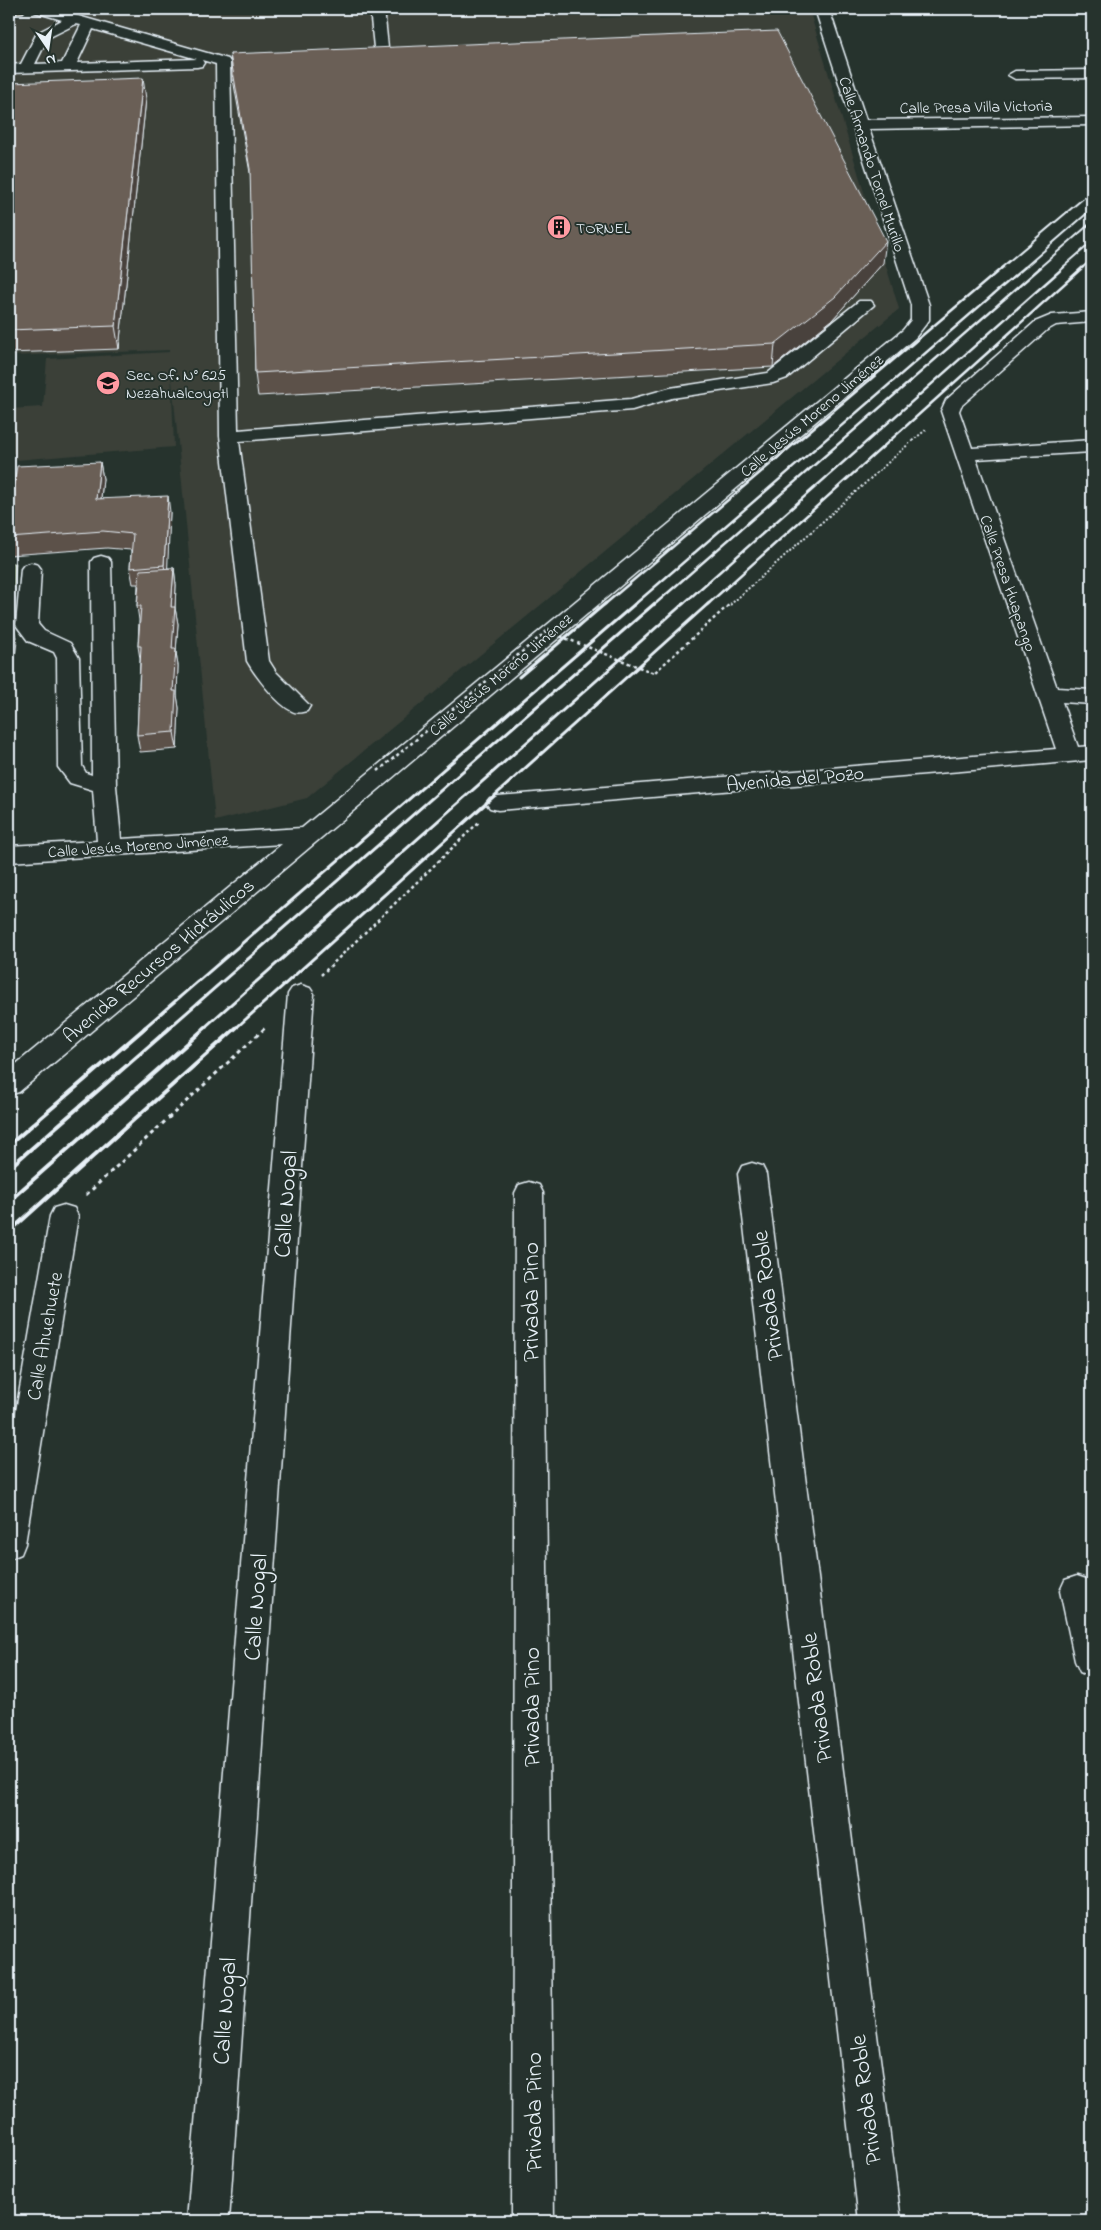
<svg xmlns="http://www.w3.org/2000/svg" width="1101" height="2230" font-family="'Indie Flower',sans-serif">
<rect width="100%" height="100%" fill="#26332d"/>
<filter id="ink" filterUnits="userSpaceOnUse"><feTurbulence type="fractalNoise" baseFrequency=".02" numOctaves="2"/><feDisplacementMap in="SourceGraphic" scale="10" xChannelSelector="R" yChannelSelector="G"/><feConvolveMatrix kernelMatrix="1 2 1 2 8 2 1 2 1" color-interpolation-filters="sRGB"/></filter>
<g filter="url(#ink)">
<path fill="#3a4039" d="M66 9H599L600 18 809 9 899 309 307 798 215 821 171 370 174 447 16 460 14 453H9V409L43 407 47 359 169 352V350L9 356V19Z"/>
<path fill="#607255" stroke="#a4b2a6" d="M9 563H16L9 635Z"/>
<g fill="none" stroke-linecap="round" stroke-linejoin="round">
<g stroke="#e8f1f8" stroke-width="3">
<path id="minor" d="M33 9H54L228 59 230 62 238 430 631 399 670 388 768 373 859 301H871L874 305 787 378 773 383 672 398 632 410 239 441 269 661 276 672 310 706 307 711C302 712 297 714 292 711 277 704 255 675 247 661L220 436 216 64 202 60 204 63 202 66 197 67 9 73V65L21 64 37 33 62 20 35 12ZM76 24 81 25 62 63 35 64 48 38ZM93 29 197 59 77 63Z
M370 9H384L389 57 387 60H377L375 57Z
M815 9H829L866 120 1092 117V125L869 129 929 305V320L915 338 19 1092 9 1095V1070L282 844 9 862V846L97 841 93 790 70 783 58 767 57 658 54 652 28 641 16 625 21 569 24 565 31 563 38 565 41 569 38 624 44 631 70 643 79 658 82 766 86 773 92 775 91 562 94 558 101 556 108 558 111 562 116 786 121 839 302 828 903 330 911 320V305Z
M1092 70V78L1015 79 1008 75 1015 71Z
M1092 312V322L1056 325 1047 330 961 406 959 411 972 448 1092 440V452L976 459 1057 688 1092 690V704L1062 702 1078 747 1092 746V760L498 810 490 808 486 803 490 798 498 796 1056 749 941 411 946 400 1035 322 1052 315Z
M301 985 310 988 314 994 229 2221H187L288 994 292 988Z
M752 1163 762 1166 766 1174 901 2221H859L738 1174 742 1166Z
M529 1182 539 1185 543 1193 554 2221H512L515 1193 519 1185Z
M64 1205 74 1208 78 1216 25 1544 21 1554 9 1559V1451L50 1216 54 1208Z
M1077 1576 1089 1580 1092 1588V1677L1080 1672 1075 1661 1060 1591 1065 1580Z"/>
</g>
<g stroke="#e8f1f8" stroke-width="3">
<path id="major" d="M9 9H25L23 12 9 14Z"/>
</g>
<path stroke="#e8f1f8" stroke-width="2" stroke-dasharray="2 2" stroke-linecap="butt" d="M912 441 927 429"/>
<path stroke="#e8f1f8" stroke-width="2.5" stroke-dasharray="3 3" stroke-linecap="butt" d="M321 975 480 821"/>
<path stroke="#e8f1f8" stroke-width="3" stroke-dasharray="4 4" stroke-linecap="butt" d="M86 1195 266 1027"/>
<use href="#minor" fill="#26332d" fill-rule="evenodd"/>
<use href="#major" fill="#716f52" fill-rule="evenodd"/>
<path stroke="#e8f1f8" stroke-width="2" d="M1001 268 1092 191
M1024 268 1092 209
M1039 268 1092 222
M1062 268 1092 242
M1082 268 1092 259"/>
<path stroke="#e8f1f8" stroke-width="2.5" d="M604 605 1003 267
M634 605 1025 267
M654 605 1041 267
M682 605 1064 267
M707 605 1083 267"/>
<path stroke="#e8f1f8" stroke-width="3" d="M519 677 606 603
M144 1028 636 603
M169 1028 655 603
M204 1028 684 603
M236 1028 709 603"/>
<path stroke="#e8f1f8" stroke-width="4" d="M9 1145 146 1027
M9 1168 171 1027
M9 1201 206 1027
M9 1232 237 1027"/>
<path stroke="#e8f1f8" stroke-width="2" stroke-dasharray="2 2" stroke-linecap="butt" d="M730 605 912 441"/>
<path stroke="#e8f1f8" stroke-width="2.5" stroke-dasharray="3 3" stroke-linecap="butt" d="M378 771 547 631 654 673 731 603"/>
</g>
<path fill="#5b514a" stroke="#e8f1f8" d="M230 54 883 263 832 320 773 367 258 396 255 373 251 178 232 74Z
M9 83 146 99 119 349 9 353Z
M100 462 103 479 101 499 170 512 167 568H174L176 585 175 608 178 624 176 652 178 666 177 695 179 708 177 749 140 752 137 735 140 659 138 646 139 620 137 606 138 584H133L130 568 131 550 107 548 9 555V505Z"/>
<path fill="#4a423c" stroke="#e8f1f8" d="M143 78 146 99 119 349 115 326Z
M886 241 883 263 832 320 773 367 775 344Z
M100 462 103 479 99 516 96 499Z
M168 496 170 512 167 582 164 565Z
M174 568 176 585 175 608 178 624 176 652 178 666 177 695 179 708 177 749 174 732 171 607Z
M13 625 17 642 12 677 14 683 9 724V654Z"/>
<path fill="#6a5e56" stroke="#e8f1f8" d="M777 31 886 241 835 297 775 344 255 373 250 169 230 54Z
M143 78 115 326 9 330V83Z
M100 462 96 499 168 496 164 565 130 568 133 534 103 531 9 538V505H10L17 466Z
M174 568 171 607H175L172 649H176L173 691H176L174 732 137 735 141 646H138L141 606H137L140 570Z
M9 625H13L9 654Z"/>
</g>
<defs>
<g id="building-disc" transform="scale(1.25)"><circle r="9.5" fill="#ff9aa2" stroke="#26332d"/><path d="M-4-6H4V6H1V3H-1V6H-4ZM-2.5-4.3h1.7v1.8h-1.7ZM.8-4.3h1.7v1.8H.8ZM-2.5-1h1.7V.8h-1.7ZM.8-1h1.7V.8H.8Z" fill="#111"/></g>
<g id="school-disc" transform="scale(1.25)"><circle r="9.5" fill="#ff9aa2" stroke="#26332d"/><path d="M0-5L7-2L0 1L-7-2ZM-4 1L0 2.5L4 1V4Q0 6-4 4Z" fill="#111"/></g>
</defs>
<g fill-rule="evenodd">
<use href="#building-disc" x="559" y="227"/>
<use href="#school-disc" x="108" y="383"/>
</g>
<g text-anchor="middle" stroke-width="4" stroke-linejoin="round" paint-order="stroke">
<g font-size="16" fill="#e8f1f8" stroke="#26332d">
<text transform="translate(976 106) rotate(-1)" y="6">Calle Presa Villa Victoria</text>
<text transform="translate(873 164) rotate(72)" y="6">Calle Armando Tornel Murillo</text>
<text transform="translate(811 415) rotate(-40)" y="6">Calle Jesús Moreno Jiménez</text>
<text transform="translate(1009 583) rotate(71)" y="6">Calle Presa Huapango</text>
<text transform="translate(500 674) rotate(-40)" y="6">Calle Jesús Moreno Jiménez</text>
<text transform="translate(138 845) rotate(-4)" y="6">Calle Jesús Moreno Jiménez</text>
</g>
<g font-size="16" fill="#e8f1f8" stroke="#26332d" text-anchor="start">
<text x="576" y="233">TORNEL</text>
<text x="126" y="380">Sec. Of. N° 625<tspan x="126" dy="18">Nezahualcoyotl</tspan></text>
</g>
<g font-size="20" fill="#e8f1f8" stroke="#26332d">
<text transform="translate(795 778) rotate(-5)" y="7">Avenida del Pozo</text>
<text transform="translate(158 960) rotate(-40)" y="7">Avenida Recursos Hidráulicos</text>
<text transform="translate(44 1336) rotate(-80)" y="7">Calle Ahuehuete</text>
</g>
<g font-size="24" fill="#e8f1f8" stroke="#26332d">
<text transform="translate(285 1204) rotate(-86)" y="8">Calle Nogal</text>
<text transform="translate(767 1296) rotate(-97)" y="8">Privada Roble</text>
<text transform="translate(530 1302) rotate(-90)" y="8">Privada Pino</text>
<text transform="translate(255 1607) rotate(-86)" y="8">Calle Nogal</text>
<text transform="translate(816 1698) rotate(-97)" y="8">Privada Roble</text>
<text transform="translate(531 1707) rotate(-90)" y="8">Privada Pino</text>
<text transform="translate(224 2011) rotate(-86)" y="8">Calle Nogal</text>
<text transform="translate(865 2100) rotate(-97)" y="8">Privada Roble</text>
<text transform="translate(533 2112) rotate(-90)" y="8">Privada Pino</text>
</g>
</g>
<rect width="1101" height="2230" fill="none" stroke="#26332d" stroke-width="30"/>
<rect x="15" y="15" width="1071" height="2200" fill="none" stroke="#e8f1f8" stroke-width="2" filter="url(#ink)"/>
<g transform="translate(48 48) rotate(167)" stroke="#26332d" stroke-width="4" paint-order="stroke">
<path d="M0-4L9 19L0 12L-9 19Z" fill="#e8f1f8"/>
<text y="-8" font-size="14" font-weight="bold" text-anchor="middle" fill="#e8f1f8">N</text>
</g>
</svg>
